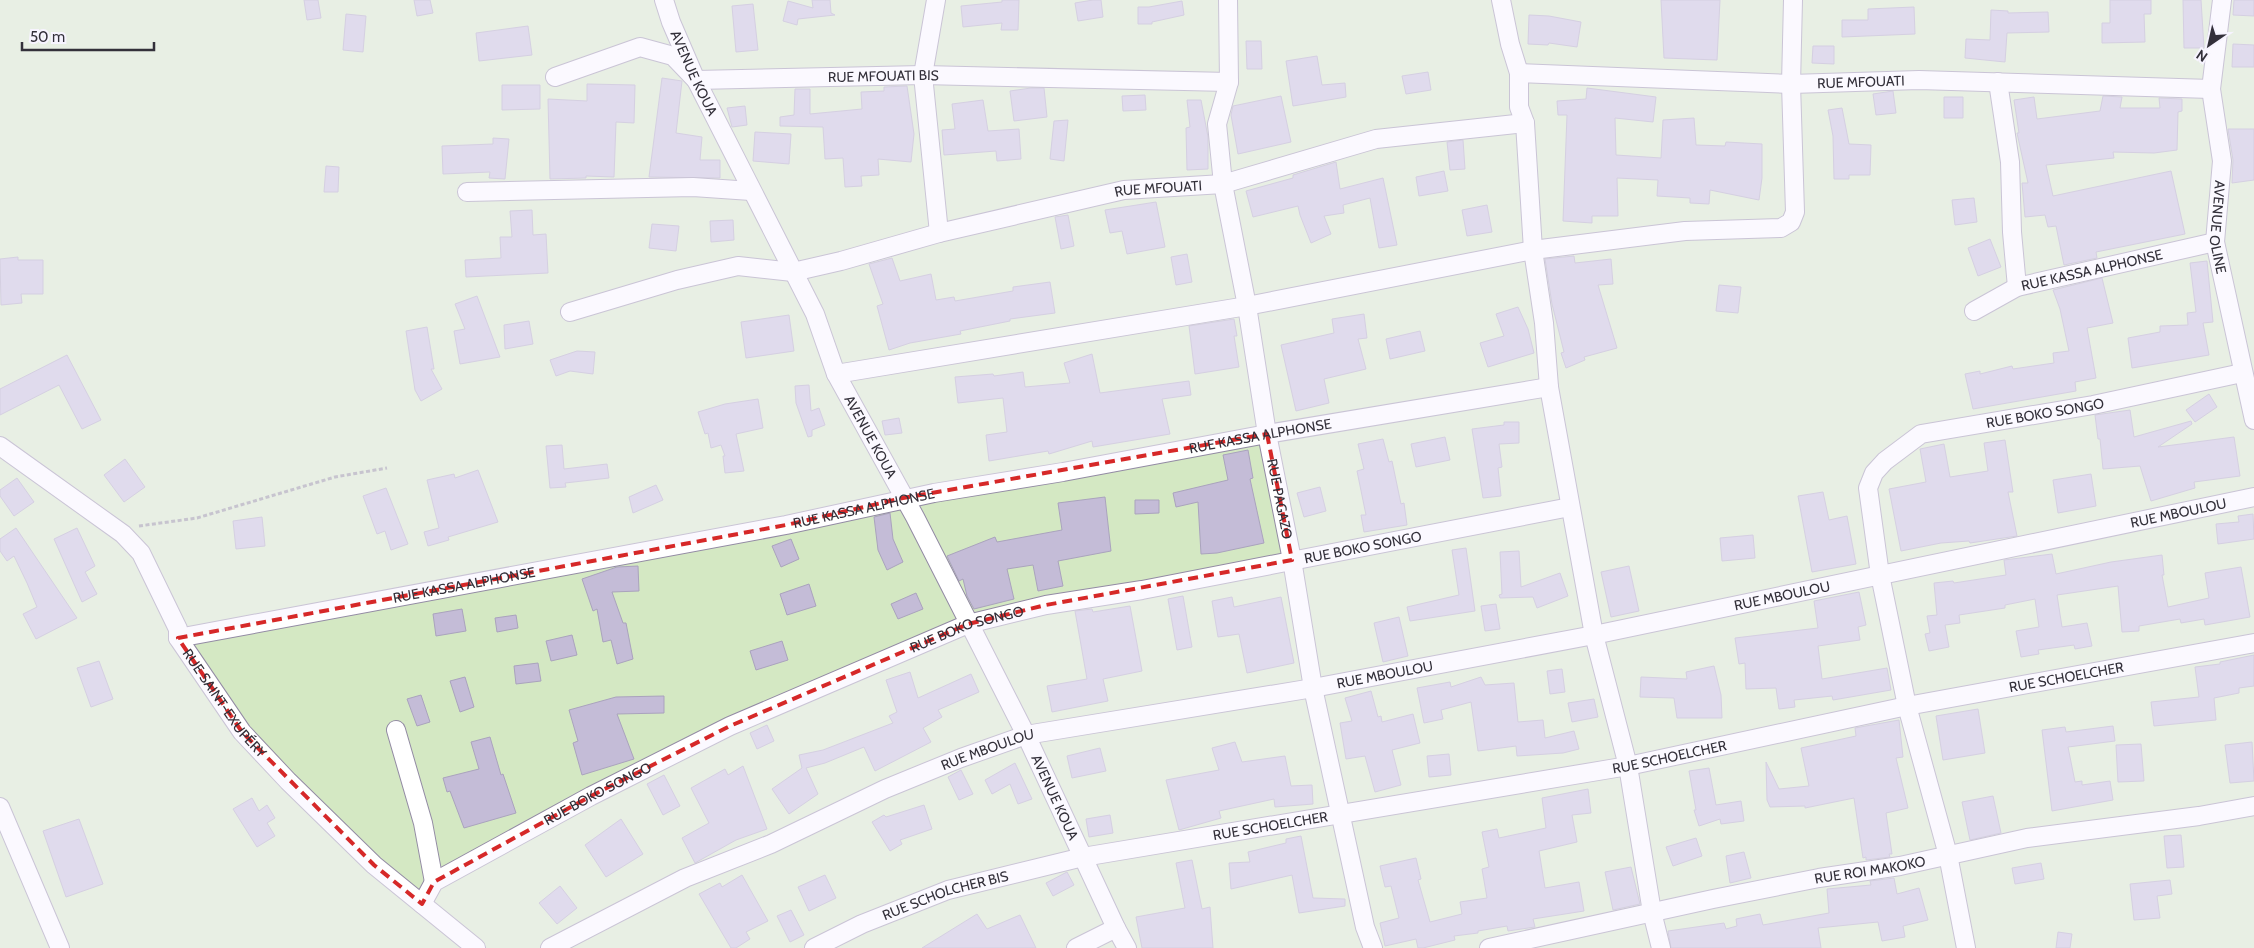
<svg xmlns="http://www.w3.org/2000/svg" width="2254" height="948" font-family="Cabin,sans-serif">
<rect width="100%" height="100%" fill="#f7f4ff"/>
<path fill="#d4e8c3" d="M0 0H2254V948H0Z"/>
<path fill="#c4bcd7" stroke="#aaa3bd" d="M304 0H318L321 18 307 20Z
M414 0H430L433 13 417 16Z
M812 0H830L831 13 835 15 798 19 797 25 783 21 788 1 813 8Z
M1002 0H1019L1018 30H1001L1002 23 963 27 961 6 1002 2Z
M1093 0H1101L1103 17 1078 21 1075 3Z
M1661 0H1720L1717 60 1664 58Z
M2110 0H2151V14H2144L2145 42 2102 43V23H2110Z
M2183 0H2201L2204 48H2184Z
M2234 0H2254V16L2233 15Z
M1182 1 1184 15 1152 22V24H1138V7H1149Z
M753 4 758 50 736 52 732 6Z
M1914 7 1915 34 1842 37V20H1868V9Z
M1991 10 2008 11V13L2048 12 2049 32 2007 33 2005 62 1965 58 1966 39 1990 40Z
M346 14 366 16 363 52 343 50Z
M1529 15 1549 16 1581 22 1577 47 1549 43 1548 45 1528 44Z
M528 26 532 55 479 61 476 33Z
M1246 41H1261L1262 69H1247Z
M2233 44 2254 45V67H2232Z
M1813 46H1834V64L1812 63Z
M1317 56 1322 85 1345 83 1346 97 1293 106 1286 61Z
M1428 72 1431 90 1406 94 1402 76Z
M662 78 682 81 676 133 702 137 700 160H720V178L649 177Z
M587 84 635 85 634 123 616 122 614 177 586 176V178L550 179 548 99 587 101Z
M502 85H540V109L502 110Z
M907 86 914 134 911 162 878 159 879 175 861 176 862 186 845 187 843 158 825 159 823 127 780 126V117L794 115 795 89H810V114L862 109 861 92 884 91V87Z
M1031 88H1044L1047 117 1014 121 1010 91Z
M1587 88 1656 97 1653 122 1615 118 1616 155 1661 158 1663 120 1694 118 1696 145 1725 146 1726 142 1762 144V178L1759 200 1710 190 1709 204 1690 203V198L1657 196 1658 180 1617 178 1618 216H1592V223L1563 221 1567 115H1558L1557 101 1586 99Z
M1893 91 1896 113 1876 115 1873 94Z
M1145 95 1146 110 1123 111 1122 96Z
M1281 96 1291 142 1238 154 1231 115 1233 106Z
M2103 96 2122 97 2120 108H2160L2159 98 2182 99V111L2178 112 2177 150 2154 153 2113 152 2114 158 2046 165 2053 196 2171 171 2185 234 2096 252 2097 258 2064 265 2056 226 2048 227 2045 215 2025 217 2022 183H2028L2017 133H2019L2014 100 2034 97 2037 119 2100 111Z
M1944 97H1963V118H1944Z
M983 100 988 131 1019 129 1021 159 997 161 996 151 944 155 942 130 955 129 952 104Z
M1187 100H1201L1208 137V169L1187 170 1186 128 1190 127Z
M745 106 747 125 732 127 727 108Z
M1842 108 1849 144 1871 145 1870 175H1849V179H1834L1833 136 1828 110Z
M1068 120 1064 161 1050 159 1054 121Z
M2228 129H2254V180L2232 183 2233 160Z
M755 132 791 134 789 164 753 161Z
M493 138 509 139 505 179 489 178 490 172 443 174 442 146 493 144Z
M1463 140 1465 169 1450 170 1447 142Z
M1336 162 1340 189 1383 178 1397 245 1379 248 1370 198 1343 205 1344 213 1324 216 1331 234 1311 243 1300 215 1298 206 1253 217 1246 191 1293 178V175Z
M326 166 339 167 338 192H324Z
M1444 171 1448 191 1419 196 1416 177Z
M1974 198 1977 222 1955 225 1952 200Z
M1156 202 1165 247 1127 254 1122 231 1110 233 1105 210Z
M1487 205 1492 232 1467 236 1462 210Z
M532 210 533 235 546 234 548 273 466 277 465 260 501 258 500 237H512L510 211Z
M1068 215 1074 246 1061 249 1055 217Z
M733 220 734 240 711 242 710 221Z
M652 224 679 226 676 251 649 248Z
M1990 239 2001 267 1978 276 1968 248Z
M1187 254 1192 282 1176 285 1171 257Z
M1574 256 1575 263 1611 259 1613 284 1598 285 1617 348 1584 357 1585 360 1566 368 1561 353 1564 352 1552 304 1545 259Z
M18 257V260H43V294H21L22 303 1 305 0 259Z
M892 258 900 281 931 274 936 300 954 297 955 301 1013 291V287L1050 282 1055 313 1010 319V321L960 331 961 334 910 343 889 350 877 306 883 304 869 264Z
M2207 261 2213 322 2203 323 2209 355 2132 368 2128 338 2160 332V326L2188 325 2187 313 2196 312 2190 263Z
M2102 278 2113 323 2087 328 2096 378 2075 382 2076 391 1973 409 1965 374 1980 371V374L2012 366 2013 369 2054 363 2053 353 2069 351 2060 309 2053 290Z
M1719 285 1741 287 1738 313 1716 311Z
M477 296 500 357 460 364 454 331 465 329 455 304Z
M1518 307 1528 329 1534 353 1488 367 1480 343 1504 336 1496 314Z
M1364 314 1367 338 1358 339 1366 369 1324 379 1329 403 1296 411 1281 345 1334 333 1332 319Z
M789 315 794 351 746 358 741 322Z
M1234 319 1237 336H1234L1239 367 1195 374 1189 326Z
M529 321 533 344 505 349 504 325Z
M427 327 434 369H431L442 389 421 401 415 390 406 331Z
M1420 331 1425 351 1390 359 1386 339Z
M577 351 595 352 593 374 570 371 556 376 550 360Z
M1092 354 1100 393 1189 381 1191 395 1162 399 1170 434 1093 447 1092 441 1049 454 1048 451 989 461 986 435 1007 432 1003 398 958 403 955 377 993 374 994 376 1023 372 1025 387 1070 383 1064 363Z
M67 355 101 420 82 429 59 385 0 415V389Z
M809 385 811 411 819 408 825 425 812 430V436L808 437 796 403 795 386Z
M2209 394 2217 407 2195 422 2186 410Z
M758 399 763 428 736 434 744 471 725 473 723 456H725L721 445 711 448 708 433 705 434 698 412 725 404Z
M2130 410 2134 437 2191 421 2192 424 2158 447 2234 437 2240 476 2194 482 2195 488 2151 501 2140 466 2103 469 2100 439H2098L2095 415Z
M899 418 902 433 885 435 882 421Z
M1504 422H1519V443L1499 444 1502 467 1498 468 1501 496 1483 498 1472 429 1504 425Z
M1445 437 1450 460 1416 467 1411 444Z
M1383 439 1389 462 1392 461 1401 504 1404 503 1407 525 1364 532 1361 515H1366L1357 471 1364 469 1358 444Z
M2005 440 2013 492H2008L2017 536 1970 543 1969 541 1941 543 1901 551 1889 489 1926 482 1920 449 1944 444 1950 477 1988 471 1984 443Z
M562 445 564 469 607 464 609 478 565 483 566 487 550 488 546 446Z
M1248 450 1253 478 1250 479 1264 543 1217 553 1201 554 1198 502 1176 507 1173 493 1228 480 1223 455Z
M125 459 145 487 124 502 104 475Z
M478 470 498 522 448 537 449 540 428 546 424 532 439 528 427 480 454 474 455 478Z
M2091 474 2096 506 2058 513 2053 480Z
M17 478 34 502 14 516 0 496V490Z
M656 485 663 500 633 513 629 497Z
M1320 487 1326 511 1304 517 1297 493Z
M386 488 408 544 391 550 385 531 377 534 363 496Z
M1823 492 1829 520 1847 516 1856 564 1812 572 1798 496Z
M1105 497 1111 551 1058 561 1063 586 1038 591 1033 565 1007 569 1014 599 974 609 967 596 963 579 959 581 947 556 995 537 997 542 1062 530 1058 503Z
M1135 500H1159V513L1135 514Z
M890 513 893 539 903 562 887 570 878 550 874 517Z
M2253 514 2254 539 2218 544 2216 524 2239 522 2238 516Z
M262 517 265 546 236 549 233 521Z
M16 528 77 618 36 639 23 614 37 607 27 583 14 556 7 561 0 551V539Z
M77 528 95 566 85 572 97 594 82 602 54 539Z
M1753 535 1755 558 1722 561 1720 538Z
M791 539 799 559 781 567 772 546Z
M1466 548 1475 611 1410 621 1407 607 1459 595 1452 550Z
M1519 551 1521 587 1560 573 1568 596 1537 608 1533 597 1500 598 1499 595 1502 594 1500 552Z
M2052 554 2056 574 2111 562 2162 555 2164 575H2162L2168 607 2209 598 2205 573 2241 567 2250 617 2205 625 2204 619 2181 623 2180 619 2139 626V631L2122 632 2118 586 2057 595 2062 627 2087 623 2092 646 2075 649 2074 645 2038 650 2039 654 2021 657 2016 631 2039 627 2035 599 2005 605V608L1959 615 1960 623 1945 625 1949 647 1929 651 1925 634 1930 633 1927 616 1937 615 1934 583 1953 581 1954 583 2006 575 2004 560Z
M638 566 639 591 612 592 623 623H626L633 659 617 664 611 640 603 642 597 609 593 611 582 579 617 567Z
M1629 566 1639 611 1611 617 1601 572Z
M809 584 816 606 787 615 780 594Z
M1859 592 1866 625 1858 627 1860 640 1818 646 1822 679 1887 668 1891 690 1833 700 1832 696 1794 700 1795 707 1779 709 1776 688 1746 689 1745 663 1739 664 1735 638 1818 628 1814 601Z
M916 593 923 609 898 619 891 604Z
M1183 596 1192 647 1177 650 1168 599Z
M1232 597 1234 607 1281 597 1294 663 1247 673 1239 634 1218 637 1212 601Z
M1496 604 1500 629 1485 631 1481 606Z
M1130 606 1142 671 1103 679 1108 701 1052 712 1047 686 1087 679 1075 611 1092 609 1093 612Z
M462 609 466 631 436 636 433 614Z
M516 615 518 628 497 632 495 618Z
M1399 617 1408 656 1383 662 1374 623Z
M572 635 577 655 551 661 546 641Z
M782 641 788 660 756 670 750 651Z
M2254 655V686L2239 688V693L2214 698 2216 720 2154 726 2151 702 2199 697 2195 667 2220 664V662Z
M99 661 113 699 91 707 77 668Z
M538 663 541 681 516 684 514 666Z
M1714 666 1721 695 1722 718H1677L1674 698 1640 697 1641 677 1687 679 1686 672Z
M1562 669 1565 692 1550 694 1547 671Z
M910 672 918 698 971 674 979 692 938 710 942 717 923 728 931 742 875 771 864 747 825 763 806 768 818 794 789 814 772 789 802 768 799 755 823 750 893 723 889 716 897 712 886 680Z
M465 677 474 707 460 712 450 681Z
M1481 677 1485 685 1514 683 1518 722 1543 720 1545 738 1574 731 1579 749 1563 753 1517 756 1516 746 1478 751 1471 702 1441 710 1443 719 1424 723 1417 688 1450 682 1451 687Z
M1371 691 1378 717 1381 716 1382 722 1413 714 1420 743 1392 750 1401 785 1375 792 1365 756 1346 759 1340 723 1352 721 1345 698Z
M421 695 430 722 417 726 407 699Z
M664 696V713L617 714 634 759 582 775 573 743 578 741 569 710 616 697Z
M1594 699 1598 717 1572 722 1568 703Z
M1978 709 1985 753 1943 760 1936 716Z
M1899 720 1903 757 1896 758 1908 808 1886 813 1892 854H1889L1890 857 1866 860V857L1863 858 1854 798 1805 808V806L1770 807 1767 800 1766 762 1779 789 1809 786 1801 748 1856 736 1855 728Z
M767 725 774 741 757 749 750 733Z
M2113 726 2115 741 2068 747 2075 782 2082 781V785L2110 781 2113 800 2052 811 2042 730 2065 727 2066 732Z
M490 737 501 775 503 774 516 813 464 828 450 791 447 792 443 778 479 769 471 742Z
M1235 742 1242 762 1285 756 1291 786 1312 785 1313 804 1275 807 1274 799 1219 811 1221 818 1179 830 1166 780 1219 770 1212 748Z
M2252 742 2254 781 2230 783 2225 745Z
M2141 744 2144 781 2118 782 2116 745Z
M1100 748 1106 771 1072 778 1067 756Z
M1449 754 1451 775 1429 777 1427 756Z
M1015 763 1032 799 1018 804 1010 784 992 794 985 780Z
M743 766 767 829 736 840 695 863 682 838 709 823 691 788 725 769 728 775Z
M1709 768 1716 805 1741 801 1744 821 1721 824 1720 819 1699 826 1694 810H1696L1689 771Z
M961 770 973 794 959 800 948 777Z
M664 775 680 806 663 815 647 784Z
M1588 789 1591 813 1572 815 1577 842 1539 851 1545 888 1579 882 1584 911 1533 919 1535 927 1508 931 1507 926 1478 931V933L1454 936 1455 940 1423 948H1418L1416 939 1385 946 1380 923 1399 918 1391 886 1385 887 1380 866 1416 858 1421 879 1418 880 1430 922 1462 914 1460 902 1487 898 1482 869 1489 867 1482 832 1497 829 1499 838 1546 828 1542 798Z
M1993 796 2001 833 1970 840 1962 802Z
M252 798 259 811 267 805 275 818 267 823 275 836 257 847 233 809Z
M924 805 932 829 900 840 902 844 890 851 872 822 884 815 886 817Z
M1110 815 1113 833 1089 837 1086 819Z
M79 819 103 884 66 897 43 831Z
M621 819 643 854 606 877 585 845Z
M2181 835 2184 867 2167 868 2164 836Z
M1301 836 1313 898 1345 899V906L1299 913 1292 875 1231 889 1229 863 1250 862 1248 852 1286 843V839Z
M1696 838 1702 856 1673 866 1666 847Z
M1744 852 1751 878 1730 883 1726 856Z
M1192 860 1202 909 1210 907 1213 948H1142L1136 917 1185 908 1176 863Z
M2041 863 2044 879 2015 884 2012 868Z
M1631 867 1640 904 1613 910 1605 872Z
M1067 872 1074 885 1053 896 1046 883Z
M742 875 768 921 746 932 750 939 736 948H731L699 894 720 883 722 887Z
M825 875 836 898 809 911 798 887Z
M1894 878 1897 894 1919 888 1928 920 1903 926 1905 937 1882 941 1878 922 1818 928 1821 948H1671L1668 931 1724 923 1726 929 1737 926 1736 919 1760 914 1763 925 1829 913 1827 889 1871 885 1870 881Z
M2170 880 2172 894 2157 896 2160 918 2134 920 2130 884Z
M560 886 577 908 557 924 539 903Z
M791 910 804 935 790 942 777 916Z
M977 914 987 929 1020 915 1036 948H922Z
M2058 932 2072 934 2070 948H2056Z"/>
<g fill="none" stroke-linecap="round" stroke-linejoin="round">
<g stroke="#938ba4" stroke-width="20">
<g id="minor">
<path id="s1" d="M664 0 671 22 696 80 815 314 836 374 915 517 1026 735 1116 928 1127 948"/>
<path d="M936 0 923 75 939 233"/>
<path id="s2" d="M1228 0 1229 82 1217 124 1223 184 1247 306 1267 434 1292 560 1313 688 1365 927 1373 948"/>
<path d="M1501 0 1510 44 1519 73"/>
<path id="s3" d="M2222 0 2211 89 2222 161 2215 242 2254 420"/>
<path id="s4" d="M555 77 640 47 673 56 696 80 923 75 1229 82"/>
<path d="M1998 82 2010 162 2012 232 2017 287"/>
<path d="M467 192 693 187 751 191"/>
<path id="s5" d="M1974 311 2017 287 2215 242"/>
<path id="s6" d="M570 312 677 280 738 266 793 272 841 261 939 233 1124 190 1223 184 1376 139 1525 123"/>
<path d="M836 374 1247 306 1533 250 1685 231 1781 228 1791 222 1795 212 1791 84 1793 0"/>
<path id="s7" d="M0 446 123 534 141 553 178 629V638L242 732 288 781 374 865 476 948"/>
<path id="s8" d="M178 638 786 525 934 493 1063 472 1267 434 1549 387"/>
<path d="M396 730 423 823 434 882"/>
<path d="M0 807 60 948"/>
<path id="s9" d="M422 904 434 882 591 796 730 726 968 624 1046 605 1142 590 1570 507"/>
<path id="s10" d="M550 948 685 878 771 844 885 789 961 758 1026 735 1313 688 1594 635 2254 497"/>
<path id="s11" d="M814 948 862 924 948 890 1083 857 1628 766 1907 706 2254 643"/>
<path d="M1076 948 1116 928"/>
<path id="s12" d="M1489 948 1713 899 1819 878 1900 866 2027 838 2199 816 2254 806"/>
<path id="s13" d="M1661 948 1652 912 1628 766 1594 635 1549 387 1544 323 1533 250 1525 123 1519 107V73L1791 84 1919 80 2211 89"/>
<path id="s14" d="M1966 948 1948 855 1907 706 1880 575 1868 488 1874 473 1885 461 1921 434 2093 405 2242 373"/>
</g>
</g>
<path stroke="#8d8a94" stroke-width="3" stroke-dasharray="4 2.5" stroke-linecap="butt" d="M139 526 197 518 335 477 387 468"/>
<use href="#minor" stroke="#fff" stroke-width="18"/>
</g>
<path d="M0 0H2254V948H0ZM1267 434 1292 560 1046 605 968 624 730 726 591 796 434 882 422 904 374 865 242 732 178 638 786 525 903 498Z" fill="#f7f4ff" fill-opacity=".55" fill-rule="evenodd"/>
<path fill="none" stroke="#d62828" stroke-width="4" stroke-dasharray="10 6" stroke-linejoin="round" d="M1267 434 1292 560 1046 605 968 624 730 726 591 796 434 882 422 904 374 865 242 732 178 638 786 525 903 498Z"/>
<g text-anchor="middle" stroke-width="4.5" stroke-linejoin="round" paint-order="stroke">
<g font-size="14" fill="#33303a" stroke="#f7f4ff">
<text dy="5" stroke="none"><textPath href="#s1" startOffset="79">AVENUE KOUA</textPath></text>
<text dy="5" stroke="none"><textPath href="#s4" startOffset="345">RUE MFOUATI BIS</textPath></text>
<text dy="5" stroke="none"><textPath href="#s13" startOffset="1231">RUE MFOUATI</textPath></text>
<text dy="5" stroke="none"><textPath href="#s6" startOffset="605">RUE MFOUATI</textPath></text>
<text dy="5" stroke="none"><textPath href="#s3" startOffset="229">AVENUE OLINE</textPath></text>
<text dy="5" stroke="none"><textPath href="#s5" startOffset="126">RUE KASSA ALPHONSE</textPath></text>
<text dy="5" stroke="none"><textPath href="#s14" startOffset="674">RUE BOKO SONGO</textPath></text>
<text dy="5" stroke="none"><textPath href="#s1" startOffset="484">AVENUE KOUA</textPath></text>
<text dy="5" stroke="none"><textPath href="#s8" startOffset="1101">RUE KASSA ALPHONSE</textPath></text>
<text dy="5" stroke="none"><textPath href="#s2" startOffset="506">RUE PAGAZO</textPath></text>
<text dy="5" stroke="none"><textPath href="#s8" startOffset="698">RUE KASSA ALPHONSE</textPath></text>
<text dy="5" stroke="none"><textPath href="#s10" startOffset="1696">RUE MBOULOU</textPath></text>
<text dy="5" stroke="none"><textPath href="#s9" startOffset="1021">RUE BOKO SONGO</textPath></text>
<text dy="5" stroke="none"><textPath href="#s8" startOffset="291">RUE KASSA ALPHONSE</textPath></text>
<text dy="5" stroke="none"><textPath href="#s10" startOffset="1291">RUE MBOULOU</textPath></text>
<text dy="5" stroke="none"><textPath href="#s9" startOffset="616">RUE BOKO SONGO</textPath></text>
<text dy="5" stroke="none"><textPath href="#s10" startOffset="886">RUE MBOULOU</textPath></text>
<text dy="5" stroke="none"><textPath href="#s11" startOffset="1285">RUE SCHOELCHER</textPath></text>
<text dy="5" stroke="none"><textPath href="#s7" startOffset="351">RUE SAINT-EXUPÉRY</textPath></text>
<text dy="5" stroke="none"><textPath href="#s10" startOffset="481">RUE MBOULOU</textPath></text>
<text dy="5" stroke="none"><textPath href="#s11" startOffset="880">RUE SCHOELCHER</textPath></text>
<text dy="5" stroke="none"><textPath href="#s9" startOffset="211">RUE BOKO SONGO</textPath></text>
<text dy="5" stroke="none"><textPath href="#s1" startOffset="889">AVENUE KOUA</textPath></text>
<text dy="5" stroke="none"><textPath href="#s11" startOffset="475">RUE SCHOELCHER</textPath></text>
<text dy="5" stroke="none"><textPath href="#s12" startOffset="389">RUE ROI MAKOKO</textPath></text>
<text dy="5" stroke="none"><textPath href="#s11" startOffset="142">RUE SCHOLCHER BIS</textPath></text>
</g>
</g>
<g transform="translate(2209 45) rotate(214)" stroke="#f7f4ff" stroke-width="4" paint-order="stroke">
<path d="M0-4L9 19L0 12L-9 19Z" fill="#33303a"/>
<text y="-8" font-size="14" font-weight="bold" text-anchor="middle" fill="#33303a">N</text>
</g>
<path d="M22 42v8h132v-8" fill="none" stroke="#33303a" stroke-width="2.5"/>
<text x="30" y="42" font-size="15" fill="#33303a" stroke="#f7f4ff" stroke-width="4" paint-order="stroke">50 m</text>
</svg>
